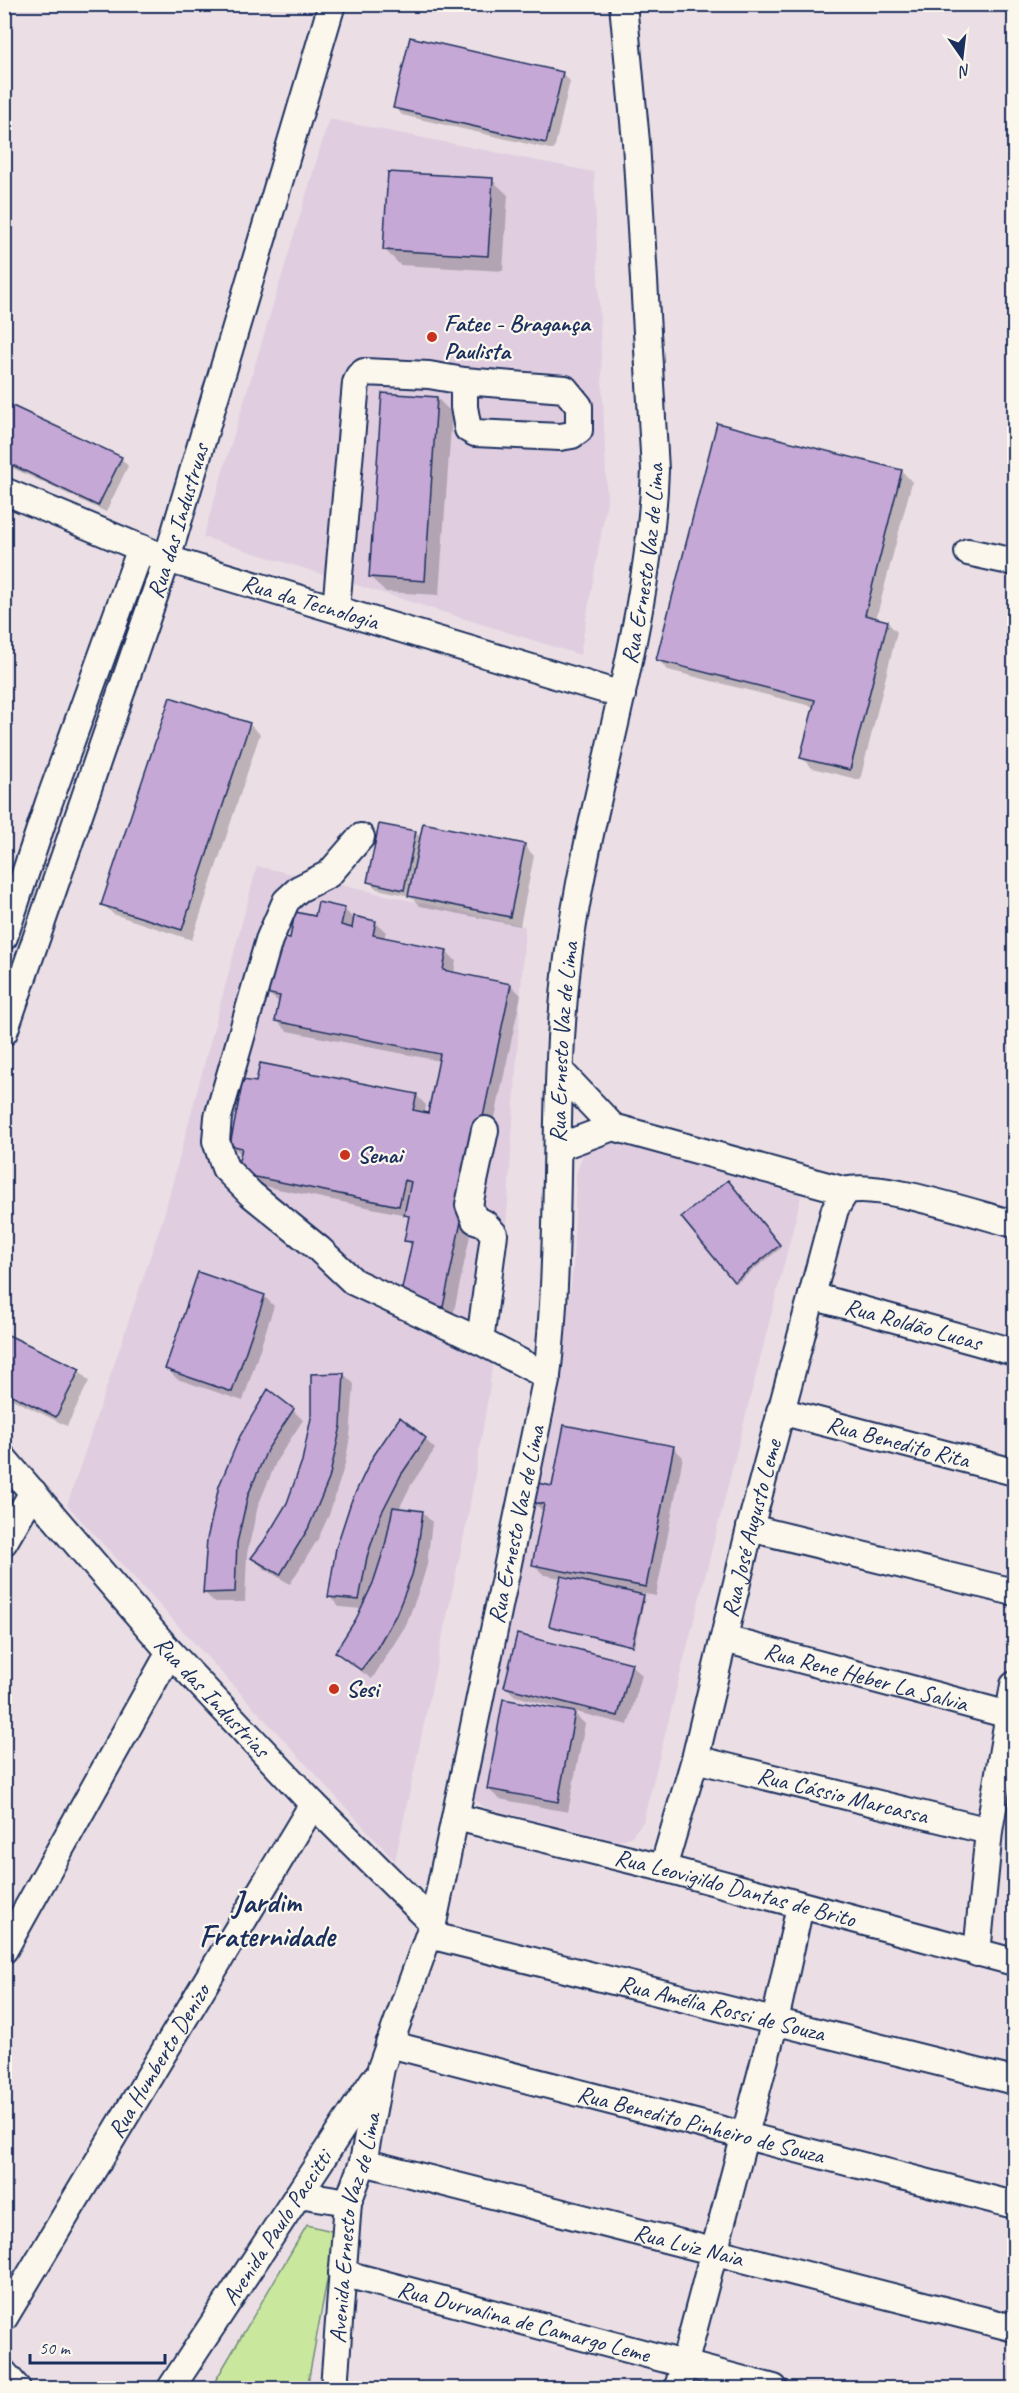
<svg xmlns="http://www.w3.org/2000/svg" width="1019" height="2393" font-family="Caveat,sans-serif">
<rect width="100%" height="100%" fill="#ebdfe5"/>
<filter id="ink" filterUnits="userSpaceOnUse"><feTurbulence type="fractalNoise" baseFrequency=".0167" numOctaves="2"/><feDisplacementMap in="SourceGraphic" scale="12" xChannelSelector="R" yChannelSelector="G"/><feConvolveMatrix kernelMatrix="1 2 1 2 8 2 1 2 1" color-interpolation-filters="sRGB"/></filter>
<g filter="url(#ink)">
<path fill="#e0cee0" d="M329 119 594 172 607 501 580 655 203 537Z
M257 866 525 926 508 1204 490 1386 468 1517 395 1861 67 1505 164 1215Z
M611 1141 804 1185 643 1822 632 1836 619 1841 485 1808 474 1799V1776L534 1482 556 1412 573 1267 576 1174 585 1147Z"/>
<path fill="#cae79e" stroke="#728b7e" stroke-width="1.5" d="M307 2225 336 2232 307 2388H211Z"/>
<path fill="#0003" d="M562 73 570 81 554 150 402 115 395 107Z
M492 180 508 195 503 271 400 265 385 250Z
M437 398 452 413 439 595 386 592 370 577Z
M4 403 121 458 128 466 106 512 4 464Z
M902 471 912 482 876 619 887 622 897 632 860 780 812 768 802 758 815 707 668 670 658 660Z
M249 724 260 734 192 940 113 914 103 904Z
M416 833 421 838 524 845 534 856 520 926 420 906 410 896 377 889 369 882Z
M344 909 355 920 375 922 386 932 384 938 446 951 456 961 454 973 511 985 521 995 453 1316 412 1308 413 1247 406 1240 410 1219 406 1215 248 1183 242 1155 231 1145 416 1095 426 1105 425 1114 429 1115 440 1061 287 1031 277 1021 280 1003 267 993 291 939 316 918Z
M728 1182 781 1248 737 1283 683 1217Z
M264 1296 274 1306 243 1401 177 1379 167 1369Z
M4 1334 79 1371 89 1381 67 1426 4 1395Z
M344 1374 354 1384 350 1437 345 1464 329 1515 318 1539 290 1584 263 1568 253 1558 265 1542 288 1503 304 1462 312 1418Z
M293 1410 303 1420 277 1460 258 1506 247 1554 245 1602H214L204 1592 208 1539Z
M425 1439 435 1449 411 1485 399 1509 422 1512 432 1522 427 1565 421 1585 406 1625 372 1679 347 1662 337 1651 362 1609 339 1607 329 1596 337 1549Z
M673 1447 683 1457 656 1596 640 1593 645 1598 634 1647 552 1628 550 1626 562 1578 544 1575 533 1564 544 1512 531 1501 553 1487Z
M631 1665 642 1675 628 1725 572 1711 585 1724 568 1812 499 1799 488 1789 564 1709 515 1696 505 1686Z"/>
<path fill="#c5a8d5" stroke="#1b2f5e" stroke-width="1.5" d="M410 37 563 72 546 143 393 108Z
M388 172 493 178 488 256 383 250Z
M382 393 437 397 425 581 369 577Z
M4 402 122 457 98 506 4 461Z
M717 423 902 470 865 615 888 621 850 770 800 758 815 700 656 660Z
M170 697 250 723 182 930 101 905Z
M423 823 525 844 510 917 408 896Z
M379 824 416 831 404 890 367 882Z
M318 902 345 908 341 925 352 928 354 916 376 921 373 935 447 950 443 970 511 984 443 1307 400 1298 412 1242 404 1241 409 1216 404 1215 411 1182 405 1180 399 1206 236 1173 242 1148 230 1145 243 1080 256 1082 260 1063 417 1094 413 1110 428 1113 440 1054 275 1021 280 996 265 993 277 935 290 938 295 912 315 916Z
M728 1180 780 1245 734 1282 681 1217Z
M198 1272 265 1295 232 1392 165 1369Z
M4 1333 80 1369 56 1417 4 1391Z
M344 1373 341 1426 329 1479 308 1529 280 1575 251 1558 264 1541 287 1503 302 1461 311 1418V1374Z
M268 1389 294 1409 267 1450 248 1495 237 1543 235 1592 203 1593 207 1539 219 1486 240 1436Z
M400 1417 426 1438 401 1475 381 1514 367 1557 359 1600 328 1597 336 1548 351 1502 372 1458Z
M564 1425 674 1446 646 1587 532 1565 544 1504 530 1502 534 1482 552 1486Z
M393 1507 423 1511 417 1554 412 1575 396 1615 374 1653 361 1670 335 1652 356 1619 373 1583 385 1546Z
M561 1576 644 1595 632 1646 549 1626Z
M517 1634 632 1663 618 1716 504 1687Z
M503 1699 575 1712 558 1802 487 1789Z"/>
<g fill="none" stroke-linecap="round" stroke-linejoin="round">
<g stroke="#1b2f5e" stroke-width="30">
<g id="minor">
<path id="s1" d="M4 491 167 559 622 695"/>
<path d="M968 552 1014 562"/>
<path d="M336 609 356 383 359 376 364 372 429 375 464 381 565 389 579 406V430L572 435 560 437 475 433 468 429 464 407V381"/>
<path d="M361 837 329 874 299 889 286 901 269 940 218 1117 216 1141 225 1168 251 1194 319 1249 354 1282 480 1341 547 1376"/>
<path d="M4 937 49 802 141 548"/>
<path id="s2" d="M4 1032 167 559 332 4"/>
<path d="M560 1071 613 1127 846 1191"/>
<path d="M559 1147 613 1127"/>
<path d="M846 1191C877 1181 979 1215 1014 1224"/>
<path id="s3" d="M812 1296 1014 1352"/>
<path d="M480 1341 494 1234 484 1223 475 1220 469 1205 485 1130"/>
<path id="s4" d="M780 1411 1014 1472"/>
<path id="s5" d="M4 1459 170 1652 313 1804 433 1923"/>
<path d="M750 1528 1014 1592"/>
<path d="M4 1542 33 1492"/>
<path id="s6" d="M724 1639 1009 1715"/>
<path id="s7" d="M695 1759 989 1831"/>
<path id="s8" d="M456 1817 663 1868 1014 1962"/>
<path id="s9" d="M663 1868 695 1759 750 1528 835 1209 846 1191"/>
<path id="s10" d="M429 1935 1014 2081"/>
<path d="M4 1950 170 1652"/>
<path d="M977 1953 989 1831 1014 1685"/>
<path id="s11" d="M389 2044 1014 2205"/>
<path id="s12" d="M363 2162 1014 2328"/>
<path d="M299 2194 348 2202"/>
<path id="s13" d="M342 2273 774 2388"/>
<path id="s14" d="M4 2318 313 1804"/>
<path d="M4 2373 17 2388"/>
<path id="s15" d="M171 2388 373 2081"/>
<path id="s16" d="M334 2388 348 2202 363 2162 381 2068 433 1923 547 1376C563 1238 551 1097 568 958 589 794 649 636 655 470L636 142 623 4"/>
<path d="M678 2388 775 2021 800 1906"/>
</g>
</g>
<use href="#minor" stroke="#fbf7ec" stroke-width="26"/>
</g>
</g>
<g fill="#c8321e" stroke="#fbf7ec" stroke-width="2">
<circle cx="432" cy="337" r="6"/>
<circle cx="345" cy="1155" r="6"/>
<circle cx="334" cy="1689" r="6"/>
</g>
<g text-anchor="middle" stroke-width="4.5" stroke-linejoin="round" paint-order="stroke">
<g font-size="24" font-weight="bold" fill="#1b2f5e" stroke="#fbf7ec" text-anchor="start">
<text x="444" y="331">Fatec - Bragança<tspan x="444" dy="28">Paulista</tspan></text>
<text x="357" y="1163">Senai</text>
<text x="346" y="1697">Sesi</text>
</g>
<g font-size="24" fill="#1b2f5e" stroke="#fbf7ec">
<text dy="8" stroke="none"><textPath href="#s2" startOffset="540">Rua das Industruas</textPath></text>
<text dy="8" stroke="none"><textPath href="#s16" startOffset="1858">Rua Ernesto Vaz de Lima</textPath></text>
<text dy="8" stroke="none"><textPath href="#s1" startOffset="326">Rua da Tecnologia</textPath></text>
<text dy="8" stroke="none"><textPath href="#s16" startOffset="1372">Rua Ernesto Vaz de Lima</textPath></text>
<text dy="8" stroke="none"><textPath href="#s3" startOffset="105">Rua Roldão Lucas</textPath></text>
<text dy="8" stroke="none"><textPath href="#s4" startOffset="122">Rua Benedito Rita</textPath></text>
<text dy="8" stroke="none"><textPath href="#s16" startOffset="886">Rua Ernesto Vaz de Lima</textPath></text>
<text dy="8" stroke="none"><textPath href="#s9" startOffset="351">Rua José Augusto Leme</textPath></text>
<text dy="8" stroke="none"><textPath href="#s6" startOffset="147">Rua Rene Heber La Salvia</textPath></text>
<text dy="8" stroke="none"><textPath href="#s5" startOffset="316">Rua das Industrias</textPath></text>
<text dy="8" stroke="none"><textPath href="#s7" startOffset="152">Rua Cássio Marcassa</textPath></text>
<text dy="8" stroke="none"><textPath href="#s8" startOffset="288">Rua Leovigildo Dantas de Brito</textPath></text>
<text dy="8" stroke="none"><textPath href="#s10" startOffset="302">Rua Amélia Rossi de Souza</textPath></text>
<text dy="8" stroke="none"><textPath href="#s14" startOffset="300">Rua Humberto Denizo</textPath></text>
<text dy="8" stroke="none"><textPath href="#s11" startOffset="322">Rua Benedito Pinheiro de Souza</textPath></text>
<text dy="8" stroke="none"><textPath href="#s15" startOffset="192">Avenida Paulo Paccitti</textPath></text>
<text dy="8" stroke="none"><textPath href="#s16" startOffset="162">Avenida Ernesto Vaz de Lima</textPath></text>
<text dy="8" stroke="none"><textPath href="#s12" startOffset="336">Rua Luiz Naia</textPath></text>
<text dy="8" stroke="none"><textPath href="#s13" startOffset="188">Rua Durvalina de Camargo Leme</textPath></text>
</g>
<g font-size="30" font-weight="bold" fill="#1b2f5e" stroke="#fbf7ec">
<text x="267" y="1912">Jardim<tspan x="267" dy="34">Fraternidade</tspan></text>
</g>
</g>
<rect width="1019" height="2393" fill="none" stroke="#fbf7ec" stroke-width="24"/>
<rect x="12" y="12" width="995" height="2369" fill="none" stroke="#1b2f5e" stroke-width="2" filter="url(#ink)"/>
<g transform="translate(962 57) rotate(166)" stroke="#fbf7ec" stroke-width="4.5" paint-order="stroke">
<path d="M0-4.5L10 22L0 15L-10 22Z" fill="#1b2f5e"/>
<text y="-9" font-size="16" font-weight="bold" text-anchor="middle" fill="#1b2f5e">N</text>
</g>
<path d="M30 2354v9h135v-9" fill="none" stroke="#1b2f5e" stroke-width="3"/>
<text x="39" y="2354" font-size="18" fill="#1b2f5e" stroke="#fbf7ec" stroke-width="4.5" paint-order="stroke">50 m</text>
</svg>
